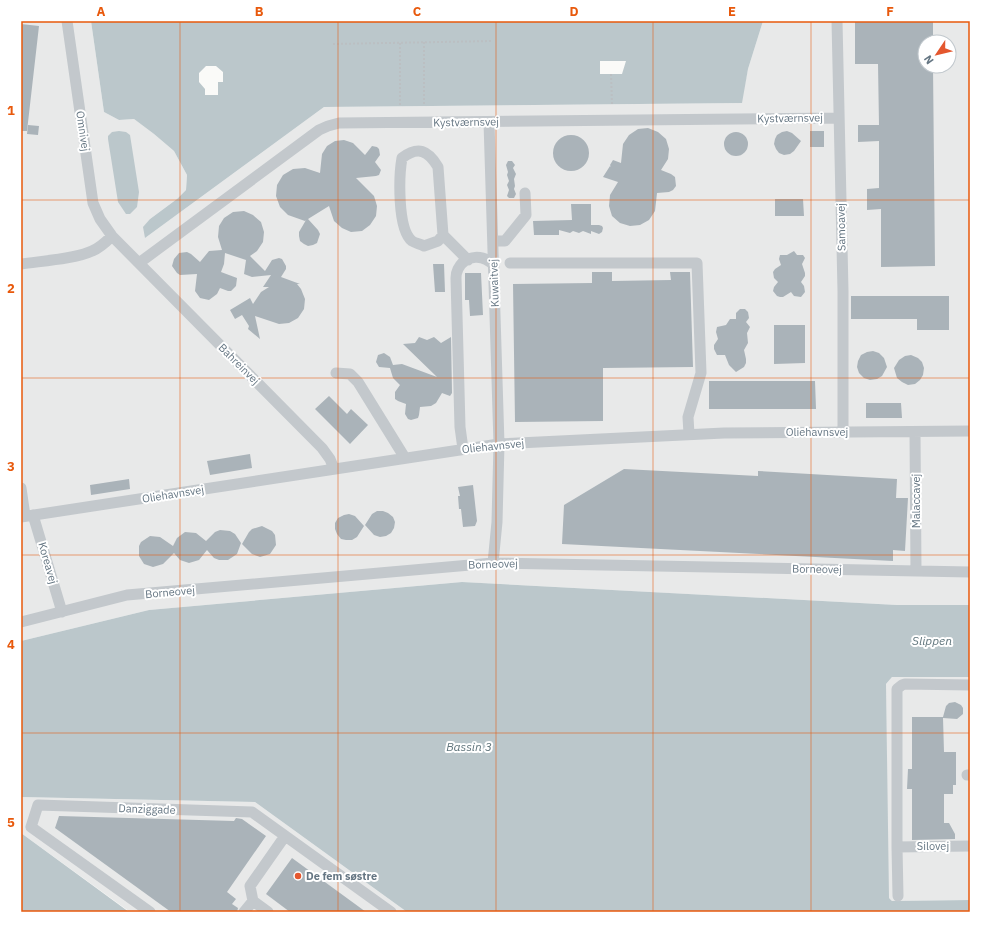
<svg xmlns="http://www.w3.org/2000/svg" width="991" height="933" font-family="'IBM Plex Sans',sans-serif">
<rect width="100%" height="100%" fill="#fafaf8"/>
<path fill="#e8e9e9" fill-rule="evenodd" d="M21 21H91L104 112 119 120 134 119 154 134 174 151 187 175 186 190 177 199 150 219 145 238 324 107 741 103 748 69 763 21H970V605H897L462 582 149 610 21 641ZM925 42H949V66H925Z
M892 677H970V900L892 901 887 896 886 684Z
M21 797 255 802 407 912H130L21 833Z"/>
<path fill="#bbc7cb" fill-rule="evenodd" d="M91 21H763L748 69 742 103 324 107 145 238 143 227 150 219 177 199 186 190 187 175 174 151 154 134 134 119 119 120 104 112ZM600 61H626L622 74H600ZM206 66H216L223 72V82H218V95H205V89L199 82V73Z
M119 131 126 132 130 135 139 192 137 207 130 214H126L118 202 108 139V136L112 132Z
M462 582 897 605H970V677H892L886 684 889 898 892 901 970 900V912H407L255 802 21 797V641L149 610Z
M21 833 129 912H21Z"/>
<path fill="#aab3b9" d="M855 21H933V42H925V66H933L935 266 881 267V209L867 210V189L879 188V141L858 142V125H879L878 64H855Z
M21 24 39 26 27 131H21Z
M28 125 39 126 38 135 27 134Z
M648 128 658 132 666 139 669 149 668 159 661 170 671 174 675 177 676 186 673 190 669 192 657 193 655 211 649 220 640 225 630 226 620 223 612 216 609 206 610 195 618 182 603 177 610 166 611 167 610 165 613 160 621 163 623 144 629 135 638 129Z
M787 131 792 133 801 141 794 151 790 154 784 155 779 153 776 149 774 144 775 139 777 135 782 132Z
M810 131H824V147H810Z
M724 144a12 12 0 1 1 24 0a12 12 0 1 1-24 0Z
M553 153a18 18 0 1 1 36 0a18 18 0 1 1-36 0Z
M344 140 353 143 365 155 372 146 377 147 379 149 380 155 375 162 381 170 379 175 376 176 356 178 374 196 377 206 376 216 370 225 362 231 351 232 342 228 334 221 329 206 308 219 318 230 320 234 317 243 313 245 308 246 304 244 300 241 299 236V232L306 220 305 221 288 215 280 207 276 196 277 185 283 175 293 169 305 168 320 173 322 154 327 146 335 141Z
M508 161H512L515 165 513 168 516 174 514 179 515 186 514 189 516 194 514 198H509L507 196 509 190 507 185 509 181 507 175 508 172 506 165Z
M775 199H803L804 216H775Z
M571 204H591V225H599L602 226 603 228 602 232 599 234 591 231V234L583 231 579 233 573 231 570 233 559 230V235H534L533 221 572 220Z
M244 211 253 215 261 222 264 232 263 242 257 251 250 256 265 271 272 260 279 258 282 259 286 266V269L281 277 300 284H297L301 289 305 299 304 309 298 318 289 323 279 324 255 316 260 339 248 329 249 326 242 315 235 319 230 310 250 298 253 304 261 292 269 287H263L271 275 252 277 244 274 246 260 225 253 224 264 221 272 237 278 236 286 231 291H228L220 288 217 294 209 300 200 298 195 291 197 274 180 275 177 273 172 266 174 259 179 253 187 252 191 254 200 262 209 251 222 250 218 237 219 226 224 218 233 212Z
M794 251 797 255H803L805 258 802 264 805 273V276L801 282 804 286 805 292 801 297 794 296 791 292 783 297H780L777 296 773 291 774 287 778 282 774 278 773 272 775 269 781 265 779 259 780 255H787Z
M433 264H444L445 292H435Z
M592 272H612V281L671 280 670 272H690L693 367 603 368V421L515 422 513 284 592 283Z
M465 273H481L483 315 470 316 469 300H465Z
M851 296H949V330H917V319H851Z
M740 309H745L748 312 749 318 746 322 750 327 747 333 748 343 744 350 746 359V363L744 367 736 372 729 365 725 355H717L714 349V345L718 339 716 332 717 327 726 325 730 319H736V313Z
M774 325H805V363L774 364Z
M419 337 427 340 434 337 441 343 451 337 452 393 450 396 442 393 436 403 431 406 420 407 419 415 418 418 411 420 408 419 405 414 406 404 398 401 395 399V392L400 385 393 378 390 368 379 367 376 362 378 355 384 353 390 357 393 365 402 364 437 377 403 344 415 343Z
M873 351 879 353 884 358 887 367 882 376 877 379 870 380 864 378 859 373 857 367 858 361 861 355 867 352Z
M911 355 918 358 922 362 924 368 923 375 920 380 915 384 908 385 902 382 897 378 894 368 899 360 905 356Z
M709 381H815L816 409H709Z
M329 396 347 414 351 409 368 425 350 444 315 409Z
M866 403H901L902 418H866Z
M250 454 252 468 210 475 207 461Z
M624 469 758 476V471L897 479 896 498H908L905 551 893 550V561L562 544 564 505Z
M129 479 130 489 91 495 90 485Z
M473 485 477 521 475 526 463 527 461 509H459L458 496H460L458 487Z
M377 511H383L388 513 393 517 395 522 394 528 391 533 386 536 380 537 374 535 365 525 372 514Z
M349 514 355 516 364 526 357 537 352 540H346L341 539 337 534 335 529V523L338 518 344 515Z
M262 526 272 531 275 535 276 545 270 554 260 557 252 554 242 544 249 532 252 529Z
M220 530 230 531 235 534 241 543 237 554 228 560H219L214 558 207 550 199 560 189 563 180 560 174 553 163 564 153 567 144 564 139 556V546L141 542 150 536 160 537 173 546 177 538 185 532 196 533 206 541 215 532Z
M955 702 961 705 963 708V714L957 719 943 718 944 752H956V785H953V794H944V823H949L955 834V839L912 840V789H907L908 769H912V717H943L946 706 949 703Z
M59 816 234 821 236 818 242 819 266 836 227 892 236 899 232 904 238 908 237 912H171L55 828Z
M292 858 366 912H290L266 894Z"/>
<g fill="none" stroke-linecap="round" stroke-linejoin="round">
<path stroke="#bbbfc2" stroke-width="2" stroke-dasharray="2 2" stroke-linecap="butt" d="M424 42V106
M400 43V107
M333 44 493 41
M611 74 612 104"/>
<path stroke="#c3c8cc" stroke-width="11" d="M67 21 93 203 100 219 112 236 322 448 330 459 334 469
M837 21 843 291V432
M489 122 499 444 497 522 493 563
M443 235 438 241 424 246C420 244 415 243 412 241 397 229 399 175 402 158 418 146 428 150 438 167L443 235 468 260
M493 241H505L526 215 525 193
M139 263 319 130 328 126 339 123 839 118
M510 263H697L701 373 688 417 689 434
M21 264C41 261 75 259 92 251 100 248 106 242 112 236
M336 373 350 374 358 382 405 458
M915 432 916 570
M463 449 460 427 456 278C456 275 457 271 458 269 466 254 484 254 494 266
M21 488 25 516
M33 515 62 612
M21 517 499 444 724 433 970 431
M21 622 127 595 493 563 970 572
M967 775H970
M897 847 970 846
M898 896 897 847V689L902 685 905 684 970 685
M150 912 31 827 38 805 252 812 391 912
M244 912 253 901
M268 912 253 901 250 886 285 836"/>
</g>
<path fill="none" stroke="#e8590c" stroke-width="1" stroke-opacity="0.55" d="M180 21V912M338 21V912M496 21V912M653 21V912M811 21V912M21 200H970M21 378H970M21 555H970M21 733H970"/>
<circle fill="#e4572e" stroke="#fff" stroke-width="1.5" cx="298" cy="876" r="4"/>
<g text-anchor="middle" stroke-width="4" stroke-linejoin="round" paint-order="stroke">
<g font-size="11" fill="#657683" stroke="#fff">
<text transform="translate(790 118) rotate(-1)" y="4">Kystværnsvej</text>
<text transform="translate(466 122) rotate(-1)" y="4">Kystværnsvej</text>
<text transform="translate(83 131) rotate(82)" y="4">Omnivej</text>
<text transform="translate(841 227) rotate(-91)" y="4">Samoavej</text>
<text transform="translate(494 283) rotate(-92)" y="4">Kuwaitvej</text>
<text transform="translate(239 364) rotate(45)" y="4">Bahreinvej</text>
<text x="817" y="436">Oliehavnsvej</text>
<text transform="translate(493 446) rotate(-6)" y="4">Oliehavnsvej</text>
<text transform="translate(173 494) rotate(-9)" y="4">Oliehavnsvej</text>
<text transform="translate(916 501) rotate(-90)" y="4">Malaccavej</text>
<text transform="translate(48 563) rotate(74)" y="4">Koreavej</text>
<text transform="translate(493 564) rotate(-2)" y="4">Borneovej</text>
<text transform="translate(817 569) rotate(1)" y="4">Borneovej</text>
<text transform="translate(170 592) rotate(-5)" y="4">Borneovej</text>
<text transform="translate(147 809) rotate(2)" y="4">Danziggade</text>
<text x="933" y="850">Silovej</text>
</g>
<g font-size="11" font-weight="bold" fill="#657683" stroke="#fff" text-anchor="start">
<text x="306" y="880">De fem søstre</text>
</g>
<g font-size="12" font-style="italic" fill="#60757c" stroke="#fff">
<text x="932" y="645">Slippen</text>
<text x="469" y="751">Bassin 3</text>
</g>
</g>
<rect width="991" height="933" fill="none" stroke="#ffffff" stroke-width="44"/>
<g transform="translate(937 54) rotate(235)"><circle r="19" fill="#ffffff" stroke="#c1c8cd"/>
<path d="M0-3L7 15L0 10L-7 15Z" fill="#e4572e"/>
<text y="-6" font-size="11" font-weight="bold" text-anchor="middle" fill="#657683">N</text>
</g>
<rect x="22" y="22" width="947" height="889" fill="none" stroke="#e8590c" stroke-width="1.5"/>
<g font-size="13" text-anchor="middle" font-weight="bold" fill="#e8590c">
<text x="101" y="16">A</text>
<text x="259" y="16">B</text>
<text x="417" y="16">C</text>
<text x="574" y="16">D</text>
<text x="732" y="16">E</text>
<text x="890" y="16">F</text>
<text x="11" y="115">1</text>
<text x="11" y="293">2</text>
<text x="11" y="471">3</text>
<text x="11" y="649">4</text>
<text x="11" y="827">5</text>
</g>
</svg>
